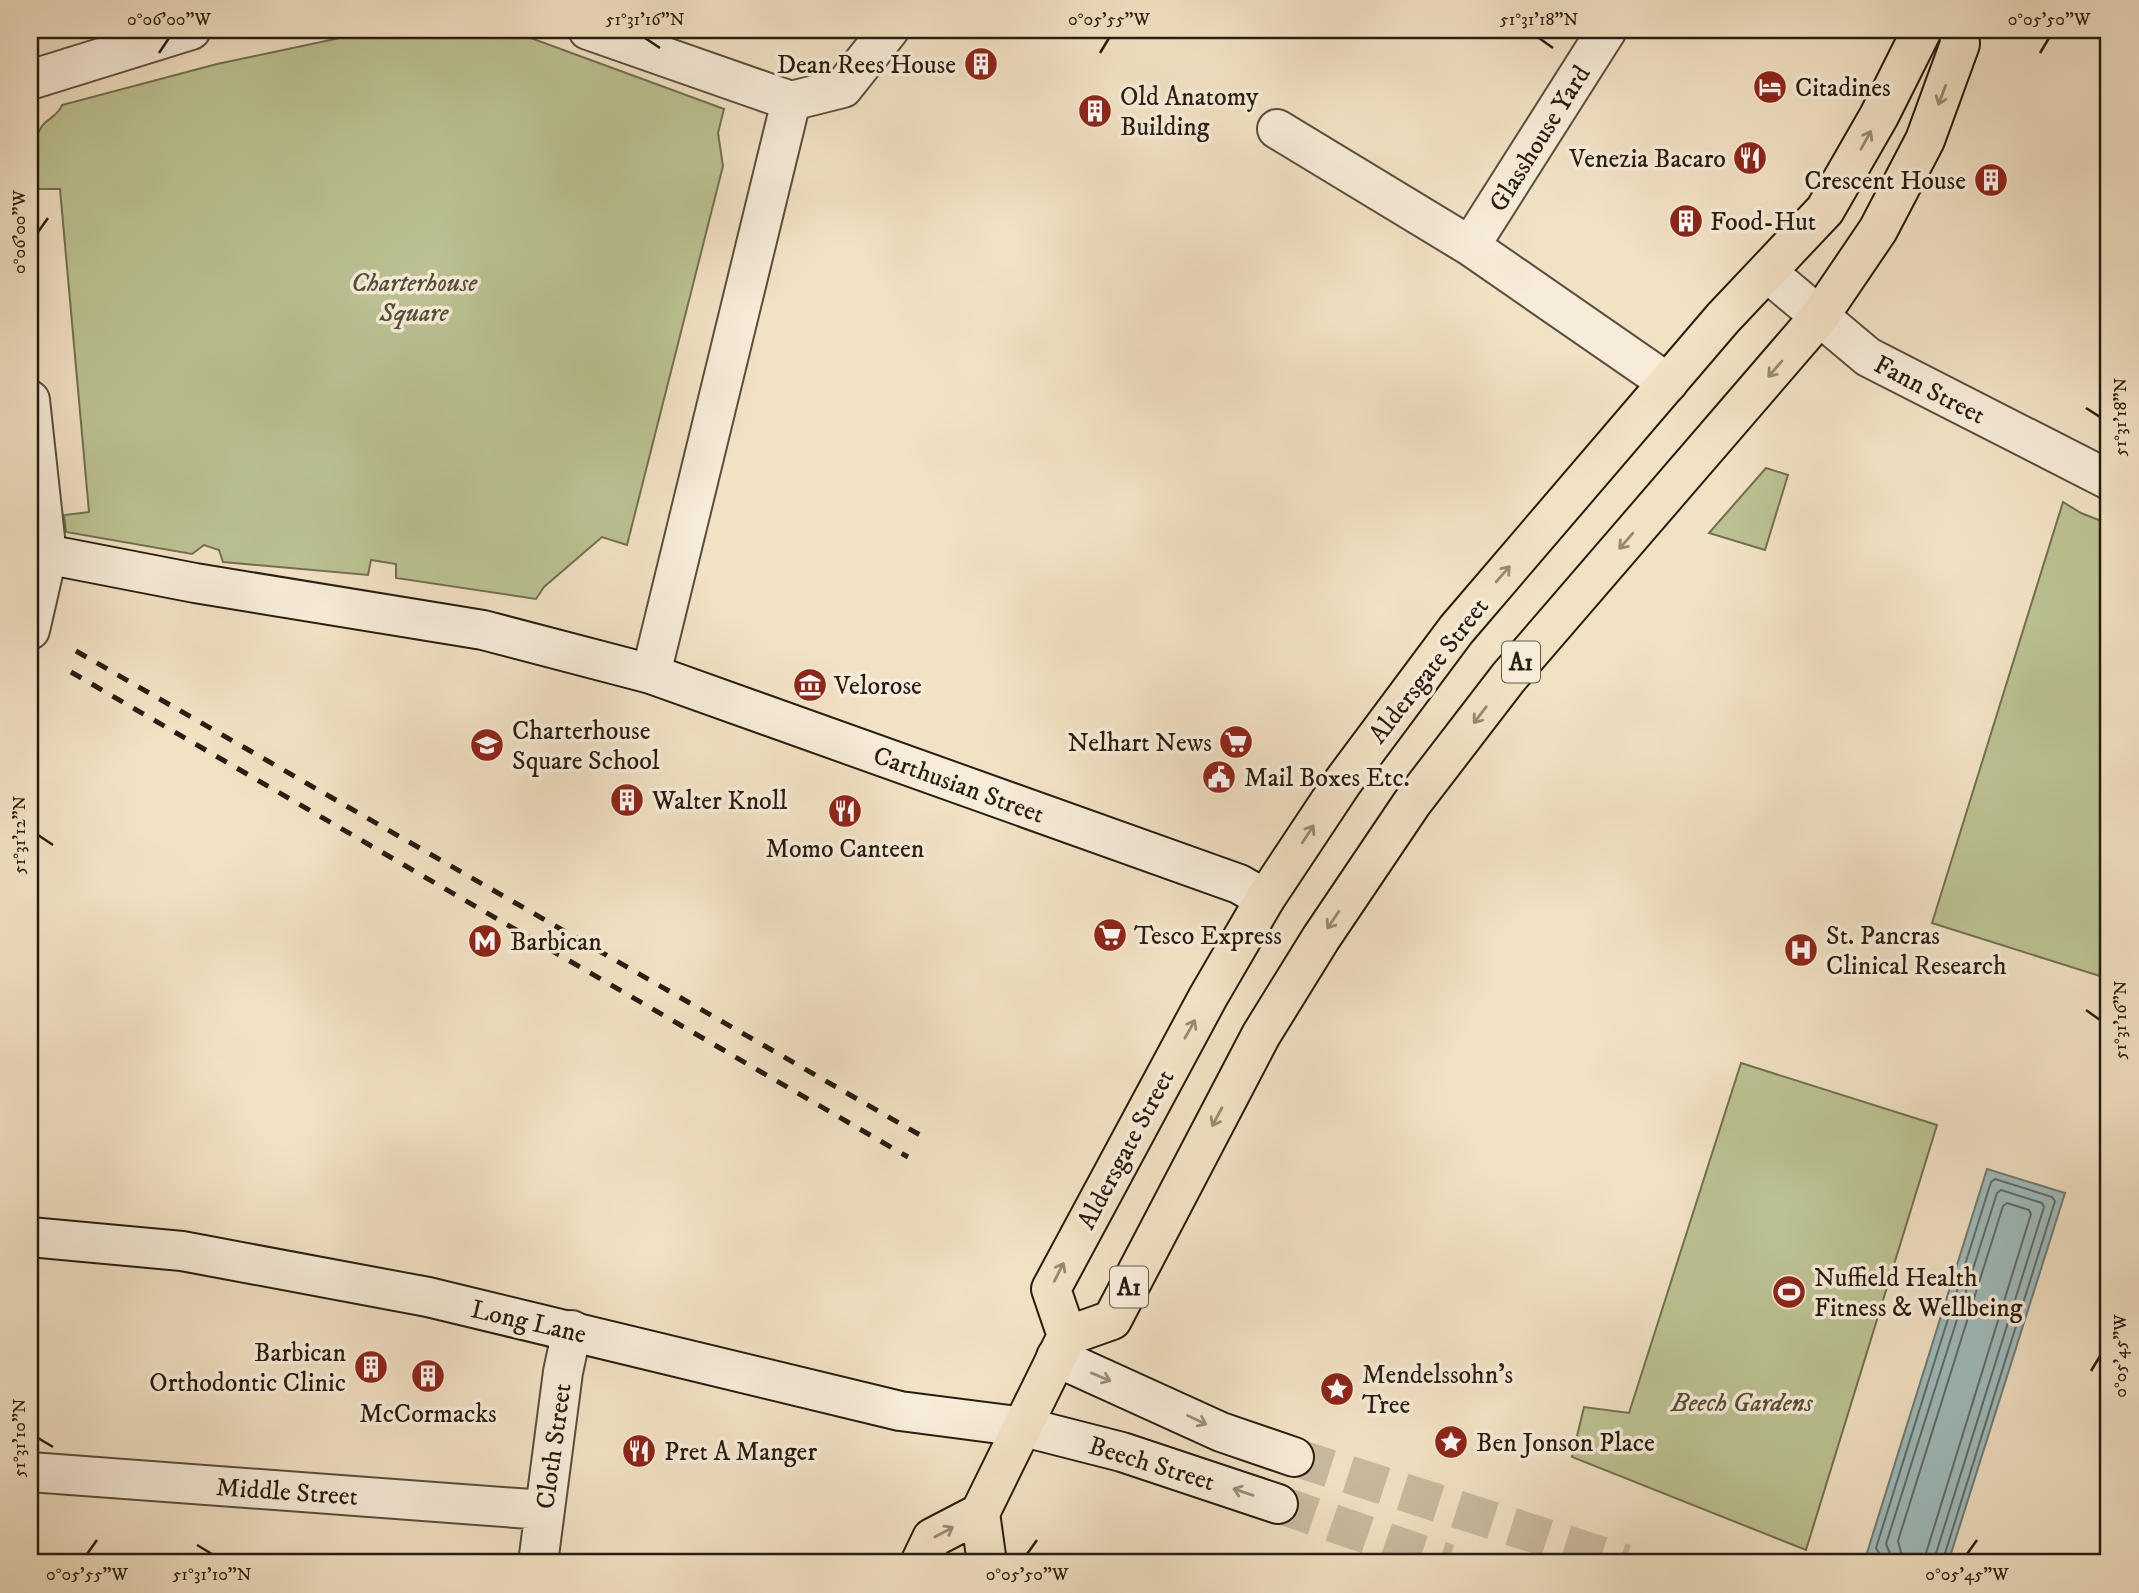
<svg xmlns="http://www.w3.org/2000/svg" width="2139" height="1593" font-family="'IM FELL DW Pica',serif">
<rect width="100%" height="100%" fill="#f2e2c4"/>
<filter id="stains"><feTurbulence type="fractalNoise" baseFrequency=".00286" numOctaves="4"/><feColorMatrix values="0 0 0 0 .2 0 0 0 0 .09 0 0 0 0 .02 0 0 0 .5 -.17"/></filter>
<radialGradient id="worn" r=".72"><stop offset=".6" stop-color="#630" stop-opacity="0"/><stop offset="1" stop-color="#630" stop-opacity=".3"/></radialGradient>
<path fill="#bcc393" stroke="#727052" stroke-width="2" d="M367 30H509L724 109 718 133 723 166 627 545 602 537 544 587 536 599 396 578V564L371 560 368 575 223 562 219 550 204 545 192 554 66 532 64 515 89 512 60 189H30C30 170 31 143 42 126 48 118 58 116 62 105L217 64 349 36Z
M1766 468 1788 475 1765 550 1709 533Z
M2063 502 2081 513 2109 524V979L1932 923Z
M1741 1063 1937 1125 1806 1550 1572 1457 1584 1407 1629 1413Z"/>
<path fill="#9ebcbd" stroke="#6e7c78" stroke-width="2" d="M1987 1169 2065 1193 1948 1563H1888L1866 1556Z"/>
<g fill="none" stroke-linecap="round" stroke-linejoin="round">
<path stroke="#626c67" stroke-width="2" d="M1885 1563 1876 1548 1991 1182 1995 1179 2052 1197 2055 1201 1942 1563
M1894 1563 1886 1544 1997 1193 2001 1190 2042 1203 2044 1207 1933 1563
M1904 1563 1898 1541 2003 1206 2007 1203 2029 1210 2031 1214 1923 1563"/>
<path stroke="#c9bba0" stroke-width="38" stroke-dasharray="38 19" stroke-linecap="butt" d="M1294 1457 1625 1563
M1278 1504 1448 1563"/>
<g stroke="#5a4e3e" stroke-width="42">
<path id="street" d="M588 30 791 101
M30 80 191 30
M791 101 843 88 889 30
M1277 129 1470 246 1668 383
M1470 246 1607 30
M1768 273 1868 357 2109 480
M30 400 47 556 30 630
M651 674 791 101
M30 1472 544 1510
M538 1563 563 1372 572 1330"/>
</g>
<g stroke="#271d11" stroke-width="42">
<path id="secondary" d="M30 551 195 583 483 630 651 674 1239 884 1265 899
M30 1237 182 1251 428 1297 900 1411 1024 1427 1122 1452 1278 1504
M1056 1357 1221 1432 1294 1457"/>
</g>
<g stroke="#271d11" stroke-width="42">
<path id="primary" d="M1067 1336 1112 1320 1261 1035 1321 938 1412 803 1508 678 1819 317 1878 230 1925 140 1960 44 1959 30
M980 1513 987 1563
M920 1563 932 1538 980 1513 1067 1336 1051 1289 1208 997 1265 899 1342 783 1456 630 1723 318 1825 210 1879 116 1922 30"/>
</g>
<use href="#street" stroke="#f7ecd9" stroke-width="38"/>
<use href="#secondary" stroke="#f7ecd9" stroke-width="38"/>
<use href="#primary" stroke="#f2e2c4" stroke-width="38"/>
<path stroke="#271d11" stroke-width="5" stroke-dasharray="12 12" stroke-linecap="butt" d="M76 651 920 1135
M71 672 908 1157"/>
</g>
<defs><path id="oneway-shaft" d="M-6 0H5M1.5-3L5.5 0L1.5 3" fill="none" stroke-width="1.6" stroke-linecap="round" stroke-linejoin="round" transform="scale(1.75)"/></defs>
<g stroke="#978973">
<use href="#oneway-shaft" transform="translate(1942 95) rotate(111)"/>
<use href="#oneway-shaft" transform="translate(1866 140) rotate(-61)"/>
<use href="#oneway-shaft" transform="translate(1775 369) rotate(131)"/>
<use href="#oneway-shaft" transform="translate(1626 541) rotate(131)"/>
<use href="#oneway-shaft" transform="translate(1503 574) rotate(-49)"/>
<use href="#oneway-shaft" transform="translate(1480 715) rotate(127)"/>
<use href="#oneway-shaft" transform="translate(1308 834) rotate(-57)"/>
<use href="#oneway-shaft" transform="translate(1333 920) rotate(124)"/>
<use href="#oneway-shaft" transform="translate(1190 1029) rotate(-61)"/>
<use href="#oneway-shaft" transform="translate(1217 1117) rotate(118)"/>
<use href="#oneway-shaft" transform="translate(1059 1272) rotate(-63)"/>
<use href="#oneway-shaft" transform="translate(944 1532) rotate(-28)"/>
</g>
<g stroke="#998f7f">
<use href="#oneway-shaft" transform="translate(1101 1377) rotate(23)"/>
<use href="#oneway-shaft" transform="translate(1197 1420) rotate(25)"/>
<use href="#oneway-shaft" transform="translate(1243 1492) rotate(-161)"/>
</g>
<path fill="none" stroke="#271d11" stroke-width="2.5" d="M645 38 660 48M1539 38 1553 48M159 53 169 38M1100 53 1109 38M2040 53 2049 38M38 232 48 218M2086 408 2100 417M38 835 53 845M2086 1010 2100 1020M2091 1371 2100 1356M38 1438 53 1447M197 1545 212 1554M87 1554 97 1540M1027 1554 1037 1540M1967 1554 1977 1540"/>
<defs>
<g id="building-disc" transform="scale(1.75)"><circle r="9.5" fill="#8f2418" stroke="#f7ecd9"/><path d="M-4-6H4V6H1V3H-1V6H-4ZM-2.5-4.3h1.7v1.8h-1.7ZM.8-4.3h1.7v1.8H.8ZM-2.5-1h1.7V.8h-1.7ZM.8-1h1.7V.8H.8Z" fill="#fff"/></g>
<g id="hotel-disc" transform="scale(1.75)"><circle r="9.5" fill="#8f2418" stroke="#f7ecd9"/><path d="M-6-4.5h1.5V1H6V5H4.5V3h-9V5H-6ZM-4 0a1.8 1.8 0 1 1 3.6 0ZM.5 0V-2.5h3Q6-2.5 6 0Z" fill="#fff"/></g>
<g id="restaurant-disc" transform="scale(1.75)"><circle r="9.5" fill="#8f2418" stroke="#f7ecd9"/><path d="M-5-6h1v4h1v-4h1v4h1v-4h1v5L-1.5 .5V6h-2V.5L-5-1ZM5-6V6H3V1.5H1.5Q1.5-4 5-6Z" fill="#fff"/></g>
<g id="museum-disc" transform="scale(1.75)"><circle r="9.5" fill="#8f2418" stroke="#f7ecd9"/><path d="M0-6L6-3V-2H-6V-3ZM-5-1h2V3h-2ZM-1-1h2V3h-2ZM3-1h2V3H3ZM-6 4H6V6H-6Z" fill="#fff"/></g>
<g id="supermarket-disc" transform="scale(1.75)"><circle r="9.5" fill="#8f2418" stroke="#f7ecd9"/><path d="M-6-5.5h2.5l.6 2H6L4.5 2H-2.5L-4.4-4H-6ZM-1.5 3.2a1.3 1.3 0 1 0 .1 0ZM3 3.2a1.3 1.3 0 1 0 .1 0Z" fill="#fff"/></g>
<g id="school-disc" transform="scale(1.75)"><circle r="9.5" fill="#8f2418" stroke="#f7ecd9"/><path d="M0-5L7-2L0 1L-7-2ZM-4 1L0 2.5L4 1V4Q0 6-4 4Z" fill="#fff"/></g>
<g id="civic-disc" transform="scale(1.75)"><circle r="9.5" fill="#8f2418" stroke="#f7ecd9"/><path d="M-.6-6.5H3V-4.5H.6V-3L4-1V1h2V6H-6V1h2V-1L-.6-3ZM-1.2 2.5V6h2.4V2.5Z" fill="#fff"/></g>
<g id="metro-disc" transform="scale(1.75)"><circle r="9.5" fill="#8f2418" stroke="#f7ecd9"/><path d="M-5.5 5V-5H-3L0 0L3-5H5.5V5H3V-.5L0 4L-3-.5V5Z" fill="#fff"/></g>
<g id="hospital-disc" transform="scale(1.75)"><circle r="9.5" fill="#8f2418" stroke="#f7ecd9"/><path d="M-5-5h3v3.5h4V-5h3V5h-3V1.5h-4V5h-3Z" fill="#fff"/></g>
<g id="stadium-disc" transform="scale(1.75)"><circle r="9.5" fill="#8f2418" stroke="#f7ecd9"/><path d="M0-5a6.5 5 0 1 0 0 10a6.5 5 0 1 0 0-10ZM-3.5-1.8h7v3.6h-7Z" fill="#fff"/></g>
<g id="sight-disc" transform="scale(1.75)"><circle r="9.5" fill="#8f2418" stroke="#f7ecd9"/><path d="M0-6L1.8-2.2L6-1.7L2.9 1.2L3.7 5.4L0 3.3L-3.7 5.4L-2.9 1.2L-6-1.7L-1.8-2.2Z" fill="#fff"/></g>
</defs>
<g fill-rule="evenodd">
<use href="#building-disc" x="981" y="64"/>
<use href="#hotel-disc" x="1770" y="87"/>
<use href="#building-disc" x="1095" y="111"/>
<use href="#restaurant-disc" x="1750" y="158"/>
<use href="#building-disc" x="1991" y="180"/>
<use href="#building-disc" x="1686" y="221"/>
<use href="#museum-disc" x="810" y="685"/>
<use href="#supermarket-disc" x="1236" y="742"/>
<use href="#school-disc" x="487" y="745"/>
<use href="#civic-disc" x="1219" y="777"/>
<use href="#building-disc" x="627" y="800"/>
<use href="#restaurant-disc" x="845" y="811"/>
<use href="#supermarket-disc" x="1110" y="935"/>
<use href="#metro-disc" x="485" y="941"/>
<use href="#hospital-disc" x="1801" y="950"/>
<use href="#stadium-disc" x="1789" y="1292"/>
<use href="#building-disc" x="371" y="1367"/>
<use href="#building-disc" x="428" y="1376"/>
<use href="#sight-disc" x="1337" y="1389"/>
<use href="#sight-disc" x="1451" y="1442"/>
<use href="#restaurant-disc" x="639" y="1451"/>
</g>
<g text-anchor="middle" stroke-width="7" stroke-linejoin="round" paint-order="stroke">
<g fill="#f7ecd9" stroke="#655b4d" stroke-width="2">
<rect x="1502" y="641.5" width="38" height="41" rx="5"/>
<rect x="1110" y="1266.5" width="38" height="41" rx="5"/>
</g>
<g font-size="24" font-weight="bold" fill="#271d11">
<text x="1521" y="670">A1</text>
<text x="1129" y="1295">A1</text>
</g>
<g font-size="26" fill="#271d11" stroke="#f7ecd9" text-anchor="start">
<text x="956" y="73" text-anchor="end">Dean Rees House</text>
<text x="1795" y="96">Citadines</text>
<text x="1120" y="105">Old Anatomy<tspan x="1120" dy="30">Building</tspan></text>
<text x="1726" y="167" text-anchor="end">Venezia Bacaro</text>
<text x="1966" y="189" text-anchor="end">Crescent House</text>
<text x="1710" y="230">Food-Hut</text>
<text x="834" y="694">Velorose</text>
<text x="512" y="739">Charterhouse<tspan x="512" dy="30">Square School</tspan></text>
<text x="1212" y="751" text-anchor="end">Nelhart News</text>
<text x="1244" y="786">Mail Boxes Etc.</text>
<text x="652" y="809">Walter Knoll</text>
<text x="845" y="857" text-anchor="middle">Momo Canteen</text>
<text x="1134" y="944">Tesco Express</text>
<text x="1826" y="944">St. Pancras<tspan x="1826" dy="30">Clinical Research</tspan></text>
<text x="510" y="950">Barbican</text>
<text x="1814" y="1286">Nuffield Health<tspan x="1814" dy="30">Fitness &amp; Wellbeing</tspan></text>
<text x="346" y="1361" text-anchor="end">Barbican<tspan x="346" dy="30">Orthodontic Clinic</tspan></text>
<text x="1362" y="1383">Mendelssohn's<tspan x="1362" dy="30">Tree</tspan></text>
<text x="428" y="1422" text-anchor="middle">McCormacks</text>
<text x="1476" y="1451">Ben Jonson Place</text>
<text x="664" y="1460">Pret A Manger</text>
</g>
<g font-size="26" fill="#271d11" stroke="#f7ecd9">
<text transform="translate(1539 138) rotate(-58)" y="9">Glasshouse Yard</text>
<text transform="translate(1930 389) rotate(27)" y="9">Fann Street</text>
<text transform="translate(1428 670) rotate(-52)" y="9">Aldersgate Street</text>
<text transform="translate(959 784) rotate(20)" y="9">Carthusian Street</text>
<text transform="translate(1125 1149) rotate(-62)" y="9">Aldersgate Street</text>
<text transform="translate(529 1321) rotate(13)" y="9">Long Lane</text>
<text transform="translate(553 1446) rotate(-82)" y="9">Cloth Street</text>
<text transform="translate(1152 1463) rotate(17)" y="9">Beech Street</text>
<text transform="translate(287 1491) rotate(4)" y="9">Middle Street</text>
</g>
<g font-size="26" font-style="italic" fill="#544f38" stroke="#f7ecd9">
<text x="414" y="291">Charterhouse<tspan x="414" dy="30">Square</tspan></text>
<text x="1742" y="1411">Beech Gardens</text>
</g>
</g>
<rect width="2139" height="1593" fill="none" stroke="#f2e2c4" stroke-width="77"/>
<rect x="38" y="38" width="2062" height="1516" fill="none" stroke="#271d11" stroke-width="2.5"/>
<g font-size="18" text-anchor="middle" fill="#271d11">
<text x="169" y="25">0°06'00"W</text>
<text x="645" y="25">51°31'16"N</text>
<text x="1109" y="25">0°05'55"W</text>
<text x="1539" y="25">51°31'18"N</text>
<text x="2049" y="25">0°05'50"W</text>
<text transform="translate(19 232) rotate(-90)" y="6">0°06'00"W</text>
<text transform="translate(2120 417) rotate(-90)" y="6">51°31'18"N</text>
<text transform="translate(19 835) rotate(-90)" y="6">51°31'12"N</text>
<text transform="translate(2120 1020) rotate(-90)" y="6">51°31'16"N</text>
<text transform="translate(2120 1356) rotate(-90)" y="6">0°05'45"W</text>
<text transform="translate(19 1438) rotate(-90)" y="6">51°31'10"N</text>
<text x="87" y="1580">0°05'55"W</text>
<text x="212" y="1580">51°31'10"N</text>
<text x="1027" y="1580">0°05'50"W</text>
<text x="1967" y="1580">0°05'45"W</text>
</g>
<rect width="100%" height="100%" filter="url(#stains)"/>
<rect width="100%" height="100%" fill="url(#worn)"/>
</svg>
